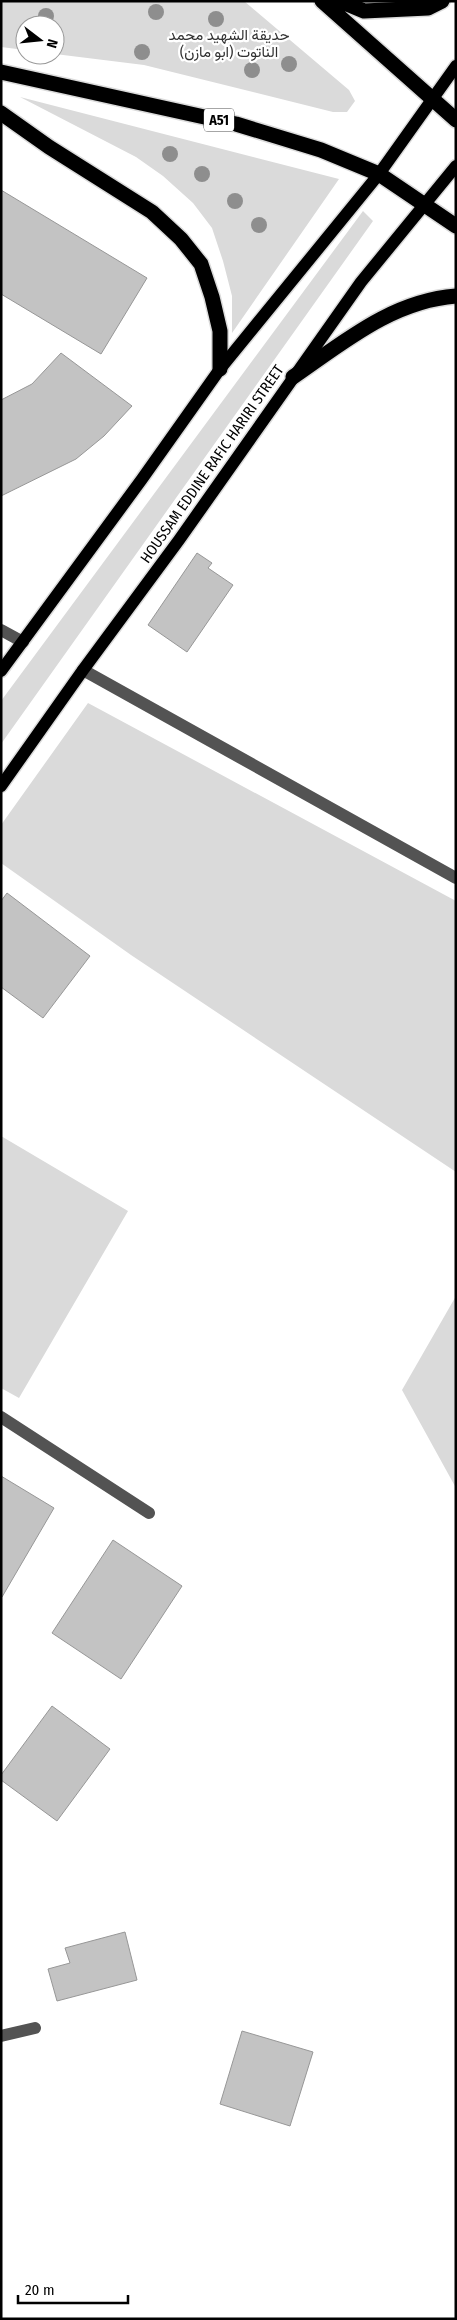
<svg xmlns="http://www.w3.org/2000/svg" width="457" height="2320" font-family="'Fira Sans Condensed',Vazirmatn,sans-serif">
<rect width="100%" height="100%" fill="#fff"/>
<path fill="#dadada" d="M1 1H244L349 90 355 101 347 112H333L144 65 55 54V25H25V50L1 47Z
M20 97 339 179 232 333V296L223 261 212 228 193 203 163 176 136 157Z
M363 211 373 221 1 744V701Z
M88 703 456 901V1172L131 955 1 863V825Z
M1 1136 128 1211 19 1398 1 1388Z
M456 1296V1488L402 1390Z"/>
<path fill="#c3c3c3" stroke="#979797" d="M1 190 147 278 101 354 1 294Z
M61 353 132 406 104 436 76 459 1 496V400L32 384Z
M197 553 212 563 208 568 233 585 187 652 148 625Z
M7 893 90 956 43 1018 1 987V901Z
M1 1476 54 1508 2 1597 1 1596Z
M113 1540 182 1586 121 1679 52 1633Z
M52 1706 110 1749 57 1821 1 1780V1775Z
M125 1932 137 1980 57 2001 48 1969 70 1963 65 1948Z
M242 2031 313 2052 290 2126 220 2104Z"/>
<g fill="none" stroke-linecap="round" stroke-linejoin="round">
<g stroke="#dbdbdb" stroke-width="15">
<path id="major" d="M1 671 142 479 220 369 379 174 456 66
M1 786 83 670 179 540 361 282 456 166"/>
</g>
<g stroke="#dbdbdb" stroke-width="18">
<path id="highway" d="M322 1 456 120
M340 1 364 11 428 8 442 1
M1 72 236 124 321 150 379 174 456 226
M1 113 49 147 152 212 181 239 201 264 212 297 220 331V369
M293 377C344 342 392 301 456 296"/>
</g>
<path stroke="#535353" stroke-width="12" d="M1 630 23 642
M83 670 456 878
M1 1417 149 1513
M1 2036 35 2028"/>
<use href="#major" stroke="#000" stroke-width="12"/>
<use href="#highway" stroke="#000" stroke-width="15"/>
</g>
<g fill="#8e8e8e">
<circle cx="156" cy="12" r="8"/>
<circle cx="46" cy="16" r="8"/>
<circle cx="216" cy="19" r="8"/>
<circle cx="142" cy="52" r="8"/>
<circle cx="289" cy="64" r="8"/>
<circle cx="252" cy="70" r="8"/>
<circle cx="170" cy="154" r="8"/>
<circle cx="202" cy="174" r="8"/>
<circle cx="235" cy="201" r="8"/>
<circle cx="259" cy="225" r="8"/>
</g>
<g text-anchor="middle" stroke-width="4.5" stroke-linejoin="round" paint-order="stroke">
<rect fill="#fff" stroke="#4c4c4c" stroke-width="1" x="204" y="108.5" width="30" height="23" rx="4"/>
<g font-size="14" font-weight="bold" fill="#000">
<text x="219" y="125">A51</text>
</g>
<g font-size="15" fill="#313131" stroke="#fff">
<text x="229" y="40">حديقة الشهيد محمد<tspan x="229" dy="17">الناتوت (ابو مازن)</tspan></text>
</g>
<g font-size="15" fill="#000" stroke="#fff">
<text transform="translate(212 464) rotate(-55)" y="5">HOUSSAM EDDINE RAFIC HARIRI STREET</text>
</g>
</g>
<rect width="457" height="2320" fill="none" stroke="#000000" stroke-width="5"/>
<g transform="translate(40 40) rotate(106)"><circle r="24" fill="#ffffff" stroke="#999999"/>
<path d="M0-4L9 19L0 12L-9 19Z" fill="#000000"/>
<text y="-8" font-size="14" font-weight="bold" text-anchor="middle" fill="#000000">N</text>
</g>
<path d="M18 2295v8h110v-8" fill="none" stroke="#000000" stroke-width="2.5"/>
<text x="25" y="2295" font-size="15" fill="#000000" stroke="#ffffff" stroke-width="4" paint-order="stroke">20 m</text>
</svg>
